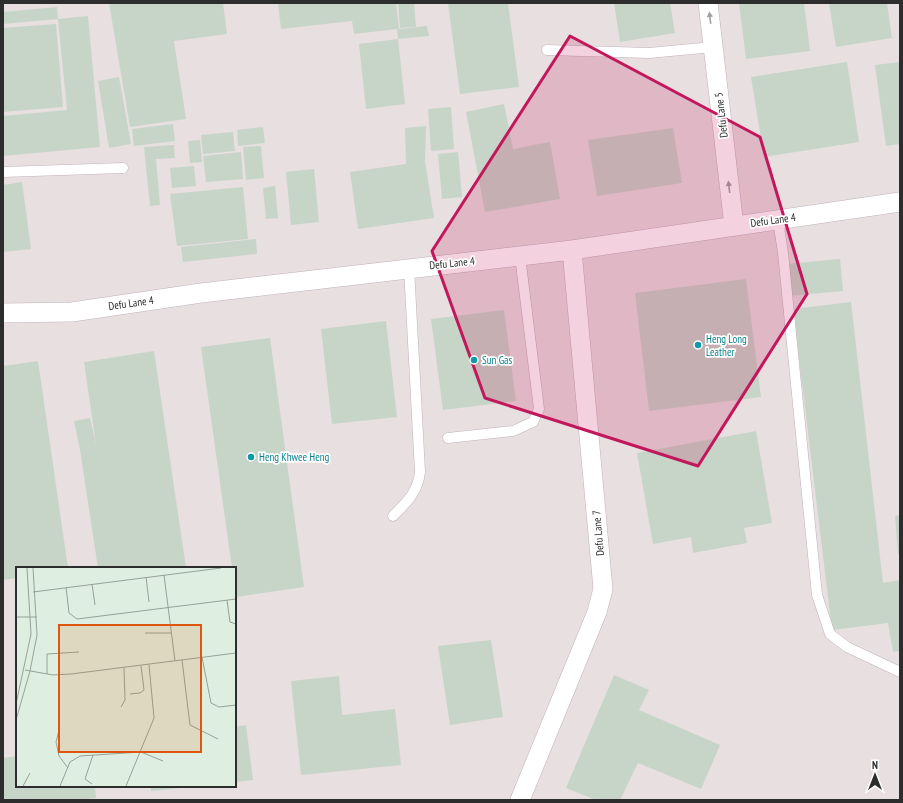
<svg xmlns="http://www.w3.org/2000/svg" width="903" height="803" font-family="'PT Sans Narrow',sans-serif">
<rect width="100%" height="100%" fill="#deefe1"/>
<path fill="#e7dfe0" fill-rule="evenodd" d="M3 3H900V800H3ZM17 568H235V786H17Z"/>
<path fill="#c7d5c9" d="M109 3H223L227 34 174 41 186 119 130 127Z
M278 3H396L399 29 427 26 429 36 398 39 397 29 354 34 352 21 281 29Z
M398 3H414L416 27 400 28Z
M448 3H508L519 87 460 94Z
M614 3H670L675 33 620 42Z
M739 3H804L810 51 746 59Z
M829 3H887L892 38 836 47Z
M57 7 58 19 3 24V12Z
M88 16 100 147 3 156V116L67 110 58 19Z
M56 24 63 107 3 112V28Z
M398 39 405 104 366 109 359 44Z
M847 62 859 142 764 157 751 77Z
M900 62V144L886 146 875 65Z
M119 77 131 144 109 148 98 81Z
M504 104 513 149 550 142 560 199 485 212 466 112Z
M451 107 454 149 431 151 428 109Z
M173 124 175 141 134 146 132 129Z
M426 126 425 161 434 218 358 229 350 172 406 164 405 128Z
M263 127 265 143 238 146 237 130Z
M673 128 682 183 597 196 588 140Z
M233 132 235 151 203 154 201 135Z
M200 140 202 162 190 163 188 141Z
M174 145 175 158 156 159 160 205 150 206 144 147Z
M261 146 264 178 246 180 243 147Z
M241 152 243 179 206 182 203 156Z
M458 152 462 197 442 199 438 154Z
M194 166 196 186 172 188 170 168Z
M314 169 319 222 291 225 286 172Z
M22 182 31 249 3 252V185Z
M275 186 278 218 266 219 263 188Z
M243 187 248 239 177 246 170 194Z
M256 239 257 254 183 262 181 247Z
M840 259 843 291 789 296 786 264Z
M746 279 761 397 649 411 635 293Z
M851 302 883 583 900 580V651L893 652 888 623 832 630 793 309Z
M504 310 516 401 443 410 431 319Z
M386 321 397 417 332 424 321 329Z
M270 338 304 587 236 597 235 568H232L201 347Z
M154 351 186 568H98L80 450 74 421 90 418 96 444 84 362Z
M38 361 68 568H17V578L3 580V366Z
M756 431 772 523 744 528 747 543 693 553 691 537 653 544 637 453Z
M900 515V554H898L895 516Z
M491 640 503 717 450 725 438 646Z
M614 675 649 690 639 710 720 745 701 789 638 763 620 800H596L566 788Z
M339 676 342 715 395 709 401 765 301 775 291 681Z
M246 725 253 780 235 782V727Z
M17 756V786H95L96 798 79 800H3V758Z
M151 786H189V787L151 791Z"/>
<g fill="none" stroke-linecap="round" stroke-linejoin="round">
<g stroke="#c1b2bb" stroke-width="11">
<path id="lane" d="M547 50 649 53 713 47
M3 172 123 168
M778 220 783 253 817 595 830 634 847 647 900 672
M448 438 513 431 533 422 539 409 520 256
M393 516C406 503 418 492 420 472L409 268"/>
</g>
<g stroke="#c1b2bb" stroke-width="20">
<path id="street" d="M708 3 734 226
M3 313 72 312 201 293 572 250 900 202
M520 800 597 612 603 589 572 250"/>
</g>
<use href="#lane" stroke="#fff" stroke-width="10"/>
<use href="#street" stroke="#fff" stroke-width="19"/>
</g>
<defs><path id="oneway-solid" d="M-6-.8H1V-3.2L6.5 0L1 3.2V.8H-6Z"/></defs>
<g fill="#a0a0a0">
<use href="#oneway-solid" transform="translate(710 18) rotate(-97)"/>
<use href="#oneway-solid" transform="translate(729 187) rotate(-97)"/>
</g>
<path fill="#c2185b" fill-opacity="0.2" stroke="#c2185b" stroke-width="3" stroke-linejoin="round" d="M570 36 760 137 807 294 698 466 485 398 432 251Z"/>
<g fill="#0f9aa8" stroke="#fff" stroke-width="1.5">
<circle cx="698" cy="345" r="4"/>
<circle cx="474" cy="360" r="4"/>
<circle cx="251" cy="457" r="4"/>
</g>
<g text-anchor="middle" stroke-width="3.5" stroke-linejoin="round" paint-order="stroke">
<g font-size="11" fill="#2d2d2d" stroke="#fff">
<text transform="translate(721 115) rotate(-97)" y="4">Defu Lane 5</text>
<text transform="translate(773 220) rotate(-8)" y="4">Defu Lane 4</text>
<text transform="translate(452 263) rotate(-6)" y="4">Defu Lane 4</text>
<text transform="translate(131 303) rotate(-8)" y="4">Defu Lane 4</text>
<text transform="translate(598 533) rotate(-95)" y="4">Defu Lane 7</text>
</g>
<g font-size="11" fill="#0d838f" stroke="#fff" text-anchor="start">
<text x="706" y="343">Heng Long<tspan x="706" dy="13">Leather</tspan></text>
<text x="482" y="364">Sun Gas</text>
<text x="259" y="461">Heng Khwee Heng</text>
</g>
</g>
<g transform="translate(16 567)">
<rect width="220" height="220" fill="#deefe1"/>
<path fill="none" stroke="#97a199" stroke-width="1" d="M148 8 159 94M130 10 133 35M76 17 79 38M50 20 53 46 61 52 220 32M17 25 205 1M211 33 214 55 220 57M0 50H21M129 66H155M186 90 195 136 203 140 220 138M166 93 174 158 202 172M9 103 37 108 55 107 220 86M31 107V87L63 85M114 127 124 126 128 123 125 99M0 137 15 67 11 1M105 140 109 133 108 101M0 153 14 104 21 68 17 1M43 163 40 175 43 189 52 201M76 217 69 212 77 188M7 219 14 206M44 219 54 195 64 189 125 185 147 194M110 219 138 151 133 98"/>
<path fill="#df570e" fill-opacity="0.15" stroke="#df570e" stroke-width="2" d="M43 58H185V185H43Z"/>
<rect width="220" height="220" fill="none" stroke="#2d2d2d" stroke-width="2"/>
</g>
<rect width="903" height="803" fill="none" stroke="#2d2d2d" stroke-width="8"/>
<g transform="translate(875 775)" stroke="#ffffff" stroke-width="3" paint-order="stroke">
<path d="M0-3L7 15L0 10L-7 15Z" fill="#2d2d2d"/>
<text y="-6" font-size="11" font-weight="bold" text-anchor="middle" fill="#2d2d2d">N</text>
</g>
</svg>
